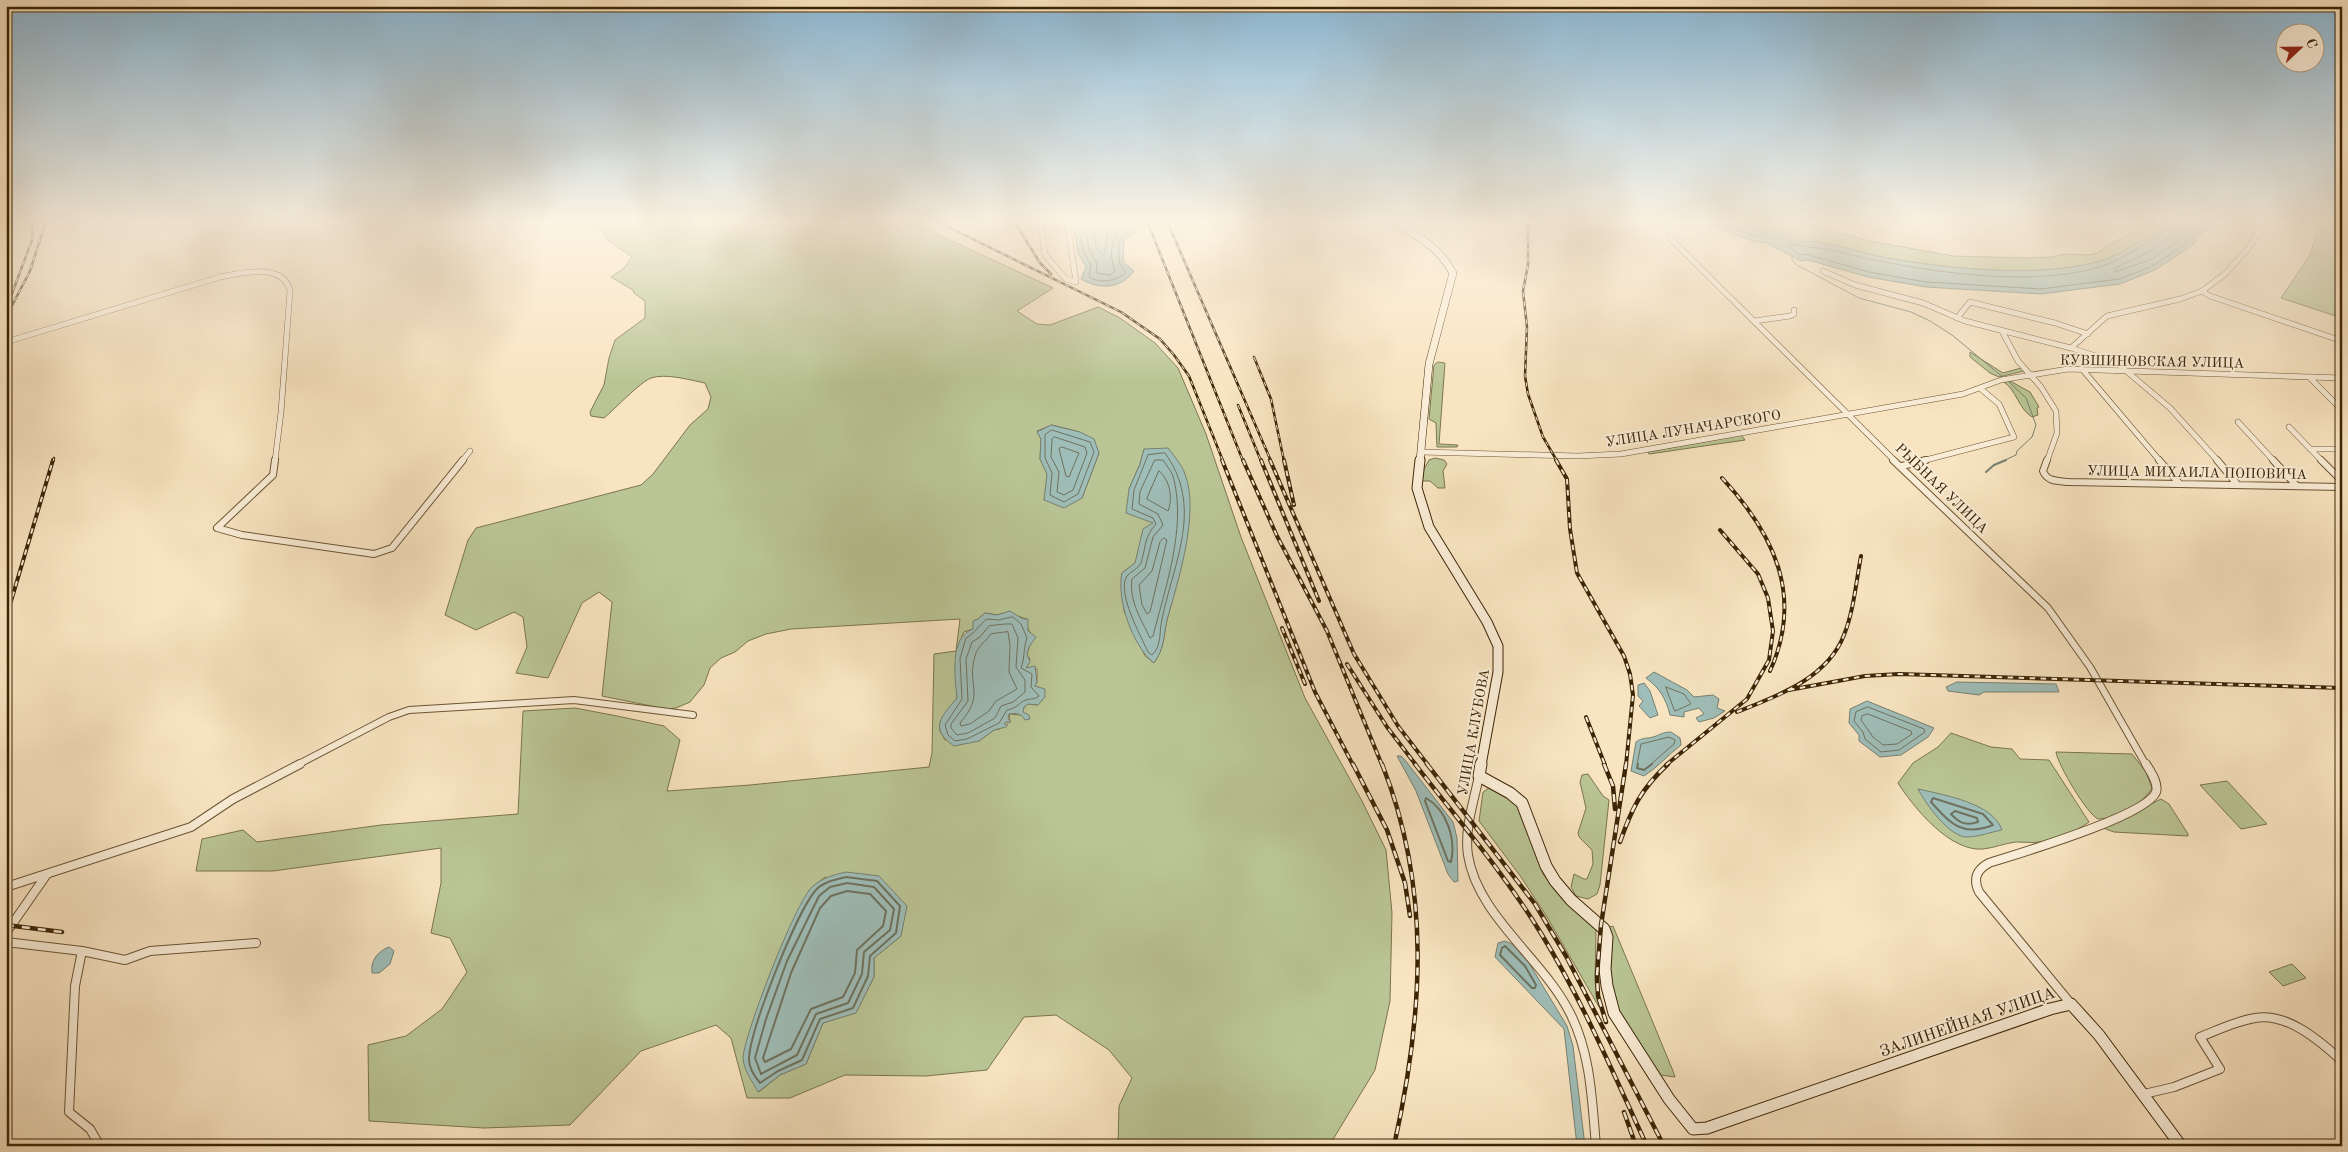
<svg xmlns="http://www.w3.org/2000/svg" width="2348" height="1152" font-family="'Old Standard TT',serif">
<rect width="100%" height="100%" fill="#f8e4c1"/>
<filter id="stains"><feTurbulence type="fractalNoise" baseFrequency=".004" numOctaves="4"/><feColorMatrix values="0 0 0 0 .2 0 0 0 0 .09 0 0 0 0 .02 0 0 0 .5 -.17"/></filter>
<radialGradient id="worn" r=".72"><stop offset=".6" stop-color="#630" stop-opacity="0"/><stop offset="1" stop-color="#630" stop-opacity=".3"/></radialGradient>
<path fill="#bac595" stroke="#7b754d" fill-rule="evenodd" d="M559 221H909L1053 288 1017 311 1037 324 1050 325 1098 307 1120 318 1155 343 1178 368 1206 434 1241 537 1305 698 1362 801 1386 850 1392 913 1390 1001 1375 1070 1329 1146H1118L1119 1106 1132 1078 1109 1050 1056 1015 1024 1017 987 1070 926 1076 845 1075 790 1098H747L731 1038 716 1025 641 1051 570 1125 484 1128 369 1121 368 1045 406 1036 442 1009 467 972 450 938 431 933 441 883V848L273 871H196L202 839 243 830 257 842 381 825 518 814 523 711 575 708 617 716 664 726 680 740 667 791 750 785 929 767 932 753 934 654 956 651 960 619 791 629 766 634 748 641 735 652 721 658 710 668 704 685 690 702 676 708 666 709 602 696 612 602 599 592 582 603 548 678 516 673 527 647 523 617 514 612 476 630 445 615 468 540 476 528 641 485 653 474 690 425 708 409 711 397 705 383C690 380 666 373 651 378 639 383 615 409 604 418L591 416 590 412 604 385 609 358 615 340 645 318V301L634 293 633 290 611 277 624 268 632 257 609 241 601 228 564 224ZM1052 425 1080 432 1099 453 1082 498 1044 500 1048 474 1040 459 1041 439 1037 431ZM1144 449 1185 474C1193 529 1181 567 1167 620 1163 638 1165 647 1154 663L1145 656 1124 611 1122 573 1135 563 1153 523 1129 489 1140 464ZM985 613 997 615 1008 613 1027 619V627L1032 635 1027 655 1030 659 1026 669H1037V682L1035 686 1039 688 1045 697 1037 705 1028 704 1024 707 1022 715 1009 714 1010 722H1006L1000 729 994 730 979 741 945 740 940 731V722L957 698 956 669 962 636 964 632 973 629 975 620 978 619ZM825 877 901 936 874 958V977L856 1012 823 1023 806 1064 780 1075 759 1092 755 1016 777 957 792 924 810 889Z
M1749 221H1792L1870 241 1953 256 2027 258 2052 257 2065 254 2089 255 2097 253 2114 242 2137 231 2149 221H2166C2162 226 2159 233 2154 236 2148 241 2139 240 2133 245 2082 285 1949 269 1887 258 1865 254 1820 239 1801 242Z
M2321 221H2342V318L2281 298 2310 255Z
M1970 352 2003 373 2021 368 2024 371 1999 377 1990 373 1970 357Z
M1438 362 1445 363 1439 444 1458 445 1457 447H1437L1436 423 1429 419 1434 365Z
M2010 381 2030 392 2039 407 2037 408 2038 415 2032 417C2018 408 2017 391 2004 382Z
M1741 435 1745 440 1649 454 1648 452Z
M1435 458 1444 460 1447 464 1443 471 1445 488H1438L1430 481H1422L1424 469 1429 460Z
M1951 733 1991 747 2012 749 2020 759 2049 760 2089 822C2077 831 2055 840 2040 842 2032 843 2024 842 2016 842 2005 843 1994 848 1983 849 1950 852 1914 808 1898 783L1913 763 1938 747Z
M2056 752 2132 754 2146 772 2152 788C2143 804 2116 819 2098 819 2087 814 2058 765 2056 752Z
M1588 774 1603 796 1609 800 1600 885 1597 894 1588 899 1576 896 1571 887 1574 874 1584 879H1587L1593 864 1592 850 1579 837 1578 833 1586 808 1580 782 1582 775Z
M2227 781 2267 824 2241 829 2200 785Z
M1489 788 1517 804 1543 874 1555 890 1596 928 1595 981 1599 1007 1547 917 1521 877 1479 821 1483 792Z
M2161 799 2169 804 2188 834V836L2114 832 2103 828Z
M1613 926 1673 1071 1675 1077 1660 1075 1617 1009 1611 983 1609 927Z
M2292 964 2306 978 2283 986 2269 972Z"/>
<path fill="#9fbeb9" stroke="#778171" d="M1073 221H1139L1135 233 1124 241 1123 262 1134 271C1121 289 1100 290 1081 279L1086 267 1078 253Z
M1700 221H1749L1801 242C1820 239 1865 254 1887 258 1949 269 2082 285 2133 245 2139 240 2148 241 2154 236 2159 233 2162 226 2166 221H2221L2201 234 2193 245 2155 270 2120 284 2041 294 1926 287 1868 277 1808 260 1801 261 1767 243 1753 241Z
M1051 425 1080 432 1094 439 1099 453 1082 498 1064 508 1044 500 1047 474 1040 459 1041 439 1037 432Z
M1168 448C1174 456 1182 465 1185 474 1200 513 1178 581 1167 620 1163 638 1165 647 1154 663 1133 647 1116 599 1122 573L1135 563 1143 529 1153 523 1126 513 1129 489 1140 464 1144 449Z
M1010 611 1023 619H1028V631L1036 637 1029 647 1027 654 1030 662 1026 668 1035 666 1037 682 1035 686 1045 689V697L1038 705 1028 704 1024 707 1023 712 1029 715 1030 719 1025 720C1021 713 1016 713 1009 714L1008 719 1011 722H1006L1004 724 1008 725 1006 727 994 730 979 741 954 746C928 728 942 716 957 698 955 677 949 637 973 629V621L978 619 985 613 997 615Z
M1654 672 1687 690 1694 697 1713 695 1719 699 1717 708 1725 711 1714 718 1699 722 1696 718 1704 714 1699 708 1684 712V717L1670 715C1666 699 1660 688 1646 678Z
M1957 682 2056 684 2059 692H1984L1979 695 1948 691 1946 687Z
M1644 683 1650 691 1658 715 1650 718 1639 706 1643 701 1638 696V685Z
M1867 701 1934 728 1928 737 1901 755 1880 757 1859 741V735L1849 723 1850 709Z
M1671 732 1680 738 1681 745C1668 755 1658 767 1644 776L1631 771 1636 742C1643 737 1646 739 1653 737 1660 735 1663 732 1671 732Z
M1397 756H1401L1405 760 1453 822 1457 838 1458 881 1454 882 1448 874 1416 791Z
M1918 789C1944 795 1993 803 2002 830 1991 832 1978 837 1967 837 1949 837 1926 804 1918 789Z
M846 872 879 876 907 906 901 936 874 958V977L856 1013 823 1023 806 1064 780 1075 758 1092C753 1082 743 1070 743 1057 745 1033 795 903 812 887 822 878 833 875 846 872Z
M1505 941 1512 944 1529 963 1567 1026 1573 1046 1585 1146H1577L1564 1029 1495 957 1498 943Z
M389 947 394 951 390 964 379 973H372C370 961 378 951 389 947Z"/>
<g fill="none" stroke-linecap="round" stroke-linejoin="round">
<path stroke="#6e725f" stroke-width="1" d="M1078 221 1083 251 1091 266 1089 277C1102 284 1114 281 1126 273L1119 263V241L1131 230 1134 221
M1084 221 1089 249 1097 264 1096 273 1110 275 1115 271C1107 247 1113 238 1128 221
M1092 221 1096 247 1102 255 1105 253 1107 234 1119 221
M1715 221 1754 236 1767 237 1766 233 1753 227 1751 221
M2169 221C2165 238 2153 239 2139 247 2131 252 2122 258 2113 262 2039 293 1907 269 1831 250 1818 247 1803 248 1790 243L1788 246 1798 254 1809 255 1869 272 1926 282 2041 289 2119 279 2153 266 2189 241 2212 221
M2176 221C2169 248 2137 257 2115 268V272L2150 260 2185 236 2201 221
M1052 430 1090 442 1094 452 1078 494 1064 502 1050 495 1052 473 1045 458V435Z
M1055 437 1085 447 1087 453 1073 490 1064 495 1057 492 1059 472 1051 457 1052 439Z
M1062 447 1079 453 1069 477 1066 476 1059 449Z
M1165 453C1204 507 1174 561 1162 619 1159 631 1162 646 1152 655L1148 652C1141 636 1116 592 1127 576 1131 571 1138 569 1141 563 1146 547 1144 537 1156 524L1153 518 1132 509 1134 490 1148 455Z
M1155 460H1163C1167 466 1173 473 1174 480 1186 529 1165 589 1153 636L1150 638C1141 619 1129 601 1132 579L1145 568 1153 537 1163 525 1158 514 1139 504 1140 492Z
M1159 471C1170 480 1173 498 1168 511L1147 499Z
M1164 538 1167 540 1150 612 1147 614 1142 605 1139 585 1152 571 1160 542Z
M1013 617 1021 624 1027 638C1023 649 1025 658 1021 668L1032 674 1031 687 1039 696C1034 700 1032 698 1026 700 1019 702 1018 708 1007 710L999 723 967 739 955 741 948 735 945 725 962 699 960 658 966 638C975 633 979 625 987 619L998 620Z
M1005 624H1012L1018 638 1016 667 1025 680V692L1013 702 1001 706 995 718 968 733 957 735 951 728V724L968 701 966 659 972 642 980 637 989 626Z
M1008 632 1010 645 1009 672 1017 689 996 701 989 711 970 724 961 726 960 723C986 693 966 686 975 656 977 647 986 641 991 634Z
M1666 687 1684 694 1691 704 1675 711Z
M1868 707 1924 729 1925 732 1899 750 1881 752 1865 739 1863 732 1854 721 1856 712Z
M1868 714 1911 731 1912 734 1897 744 1883 745 1873 737 1861 720 1862 716Z
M1637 765 1641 744 1669 737 1675 740 1674 744 1650 765"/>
<path stroke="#6e725f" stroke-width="2" d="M1638 764 1637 768 1644 770 1652 764
M1426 798C1447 810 1456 839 1451 862L1448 861 1425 801Z
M1933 798 1983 814 1993 825C1962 837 1951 824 1931 802Z
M1955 811 1977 818 1978 822C1966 826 1959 823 1951 814Z
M846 877 877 881 900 906 896 933 870 956 868 976 853 1008 820 1019 802 1060 778 1071 760 1083C754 1076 749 1068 749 1059 750 1029 796 914 815 891 822 882 835 880 846 877Z
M847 883 874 887 894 909 890 930 864 952 862 974 848 1003 816 1014 797 1055 761 1074 755 1058 766 1019 787 961 819 896 830 887Z
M847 891 870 894 886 911 883 926 857 950 855 973 843 997 811 1009 791 1049 765 1062 763 1058 791 973 820 908 831 896Z
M1505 946 1525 966 1536 985 1535 988H1532L1500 955 1502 948Z"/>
<path stroke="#778171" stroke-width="1" d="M1792 256V260L1797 265 1859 298 1911 312 1930 321 1952 335 2004 378
M2003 461 2016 455 2017 451 2032 437 2036 425 2026 398 2008 381"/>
<path stroke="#778171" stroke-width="2" d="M1986 472 1994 465 2006 460"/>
<g stroke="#6b5534" stroke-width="6">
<path id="street-far2" d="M1041 221 1045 255 1066 279 1076 282 1067 221
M1670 238 1895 461
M1823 271 1855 285 1923 303 1965 321 2071 348 2117 363 2170 408 2218 461
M2202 291 2210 296 2342 341
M1957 318 1970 302 2055 323 2088 334
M1754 321 1790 316 1794 314V310
M2002 331 2018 361 2041 387 2056 411 2057 433 2047 461
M6 342 220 277C240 273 284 262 290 291L281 412 275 461
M2071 348 2107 316 2180 299 2202 291 2225 274 2247 250 2260 230V221
M2082 369 2160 461
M2309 377 2342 410
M2238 422 2274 461
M2289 427 2322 461
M2310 449H2342
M1421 452 1578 456 1621 454 1963 394 2001 380 2068 369 2342 378
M462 461 470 451
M1922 461 2014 437 1999 404 1981 389"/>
</g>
<g stroke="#6b5534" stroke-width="8">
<path id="street-far1" d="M275 460 273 475 217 528 242 535 374 554 392 548 463 460
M1893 460 2048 608 2090 667 2146 765
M2047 460 2043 471C2047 482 2059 481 2069 482L2342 487
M2159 460 2179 483
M2217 460 2237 484
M2273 460 2296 485
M2321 460 2342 481
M1902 466 1926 460
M297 765 389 717 409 710 574 700 693 715"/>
</g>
<g stroke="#6b5534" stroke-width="10">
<path id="street" d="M1479 776C1474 801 1464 829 1468 855 1477 915 1543 959 1570 1013 1591 1054 1592 1101 1596 1146
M6 887 191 827 233 799 300 764
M6 933 47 874
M6 942 82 951 75 986 69 1112 90 1129 100 1146
M82 951 125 960 150 951 256 943
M2071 1004 1979 892C1973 879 1976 870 1989 863 2017 854 2147 816 2156 792 2159 783 2150 771 2146 764
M2144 1094 2174 1087 2220 1069 2200 1037C2218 1030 2236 1021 2255 1018 2287 1012 2320 1041 2342 1061"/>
</g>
<g stroke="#3c2505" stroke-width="8">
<path id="secondary-far2" d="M1393 221C1419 237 1438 246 1453 273L1429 364 1420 461"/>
</g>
<g stroke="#3c2505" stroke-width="11">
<path id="secondary-far1" d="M1420 460 1417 488 1429 527 1487 622 1498 646V672L1481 765"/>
</g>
<g stroke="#3c2505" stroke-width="13">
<path id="secondary" d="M1481 764 1479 776 1510 793 1522 803 1546 866 1555 881 1571 900 1604 929 1607 937 1605 969 1607 986 1614 1013 1669 1099 1693 1129 1707 1128 2050 1009 2071 1004 2099 1035 2181 1146"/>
</g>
<use href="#street-far2" stroke="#faedd7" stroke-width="5"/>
<use href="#street-far1" stroke="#faedd7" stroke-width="6"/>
<use href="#street" stroke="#faedd7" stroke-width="8"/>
<use href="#secondary-far2" stroke="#faedd7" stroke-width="7"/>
<use href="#secondary-far1" stroke="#faedd7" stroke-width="9"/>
<use href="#secondary" stroke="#faedd7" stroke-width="11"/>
<g stroke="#3c2505" stroke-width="2.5">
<path id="rail-far2" d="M936 221 1121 312 1160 339 1174 355 1189 376 1223 461
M1014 221 1040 263 1051 274
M1147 221 1243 461
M1167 221 1271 461
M1528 221V265L1523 291 1527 327 1525 376 1528 394 1543 437 1557 461
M10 299 32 240V221
M6 317 30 271 46 221
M1254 357 1271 399 1284 461
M1238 405 1261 461
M53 461 54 458"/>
</g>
<g stroke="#3c2505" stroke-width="4">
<path id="rail-far1" d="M1222 460 1315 692 1353 765
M1243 460 1277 536 1327 631 1382 765
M1261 460 1319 601
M1270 460 1354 654 1398 726 1428 765
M1284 460 1294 505
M1556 460 1567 479 1570 529 1577 573 1624 656 1630 674 1633 695 1626 765
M1722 478C1774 534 1804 596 1770 671
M6 618 53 460
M1282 628 1305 684
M1347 664 1387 727 1416 765
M1789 690 1865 676 1899 674 2342 688
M1737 712C1777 696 1827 679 1844 635 1854 610 1856 582 1861 556
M1586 717 1605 765
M1666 765 1747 699 1769 660 1773 631 1768 598 1758 574 1720 530"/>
</g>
<g stroke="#3c2505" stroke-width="4.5">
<path id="rail" d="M1353 764 1387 830 1405 883 1410 916
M1382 764C1432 890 1423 1016 1394 1146
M1415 764C1458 820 1505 874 1542 935 1583 1002 1614 1075 1647 1146
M1427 764 1535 904 1566 956 1664 1146
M1604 764 1613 786 1615 809
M1620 842C1632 808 1641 789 1668 764
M6 925 62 932
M1606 1022 1598 996 1597 975 1601 925 1626 764
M1624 1112 1636 1146"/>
</g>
<use href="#rail-far2" stroke="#faedd7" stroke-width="1" stroke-dasharray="4.5" stroke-linecap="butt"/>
<use href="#rail-far1" stroke="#faedd7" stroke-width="2" stroke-dasharray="5.5" stroke-linecap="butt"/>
<use href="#rail" stroke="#faedd7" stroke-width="2.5" stroke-dasharray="8" stroke-linecap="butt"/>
</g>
<linearGradient id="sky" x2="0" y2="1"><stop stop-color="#8bb8d5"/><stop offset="0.58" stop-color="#fcf3e3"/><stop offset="1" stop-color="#fcf3e3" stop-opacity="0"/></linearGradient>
<rect width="2348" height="382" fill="url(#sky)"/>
<g text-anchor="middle" stroke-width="4" stroke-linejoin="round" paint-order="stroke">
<g font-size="14" fill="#3c2505" stroke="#faedd7">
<text transform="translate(2152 361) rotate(1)" y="5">КУВШИНОВСКАЯ УЛИЦА</text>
<text transform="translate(1693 428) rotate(-9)" y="5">УЛИЦА ЛУНАЧАРСКОГО</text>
<text transform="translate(2197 472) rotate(1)" y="5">УЛИЦА МИХАИЛА ПОПОВИЧА</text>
<text transform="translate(1942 488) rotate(44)" y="5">РЫБНАЯ УЛИЦА</text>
<text transform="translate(1473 732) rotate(-80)" y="5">УЛИЦА КЛУБОВА</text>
</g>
<g font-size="16" fill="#3c2505" stroke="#faedd7">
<text transform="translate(1967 1021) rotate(-19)" y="6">ЗАЛИНЕЙНАЯ УЛИЦА</text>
</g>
</g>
<rect width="2348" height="1152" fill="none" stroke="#f8e4c1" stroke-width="25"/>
<rect x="8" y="8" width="2333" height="1137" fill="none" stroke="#3c2505" stroke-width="2.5"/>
<rect x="12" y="12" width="2323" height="1127" fill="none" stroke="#3c2505"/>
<g transform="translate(2300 48) rotate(68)"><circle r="24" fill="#faedd7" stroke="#ae9d83"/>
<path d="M0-4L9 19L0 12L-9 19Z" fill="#8f2418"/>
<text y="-8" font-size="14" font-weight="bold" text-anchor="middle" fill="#3c2505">С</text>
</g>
<rect width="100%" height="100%" filter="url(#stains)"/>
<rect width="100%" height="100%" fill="url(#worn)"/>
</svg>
